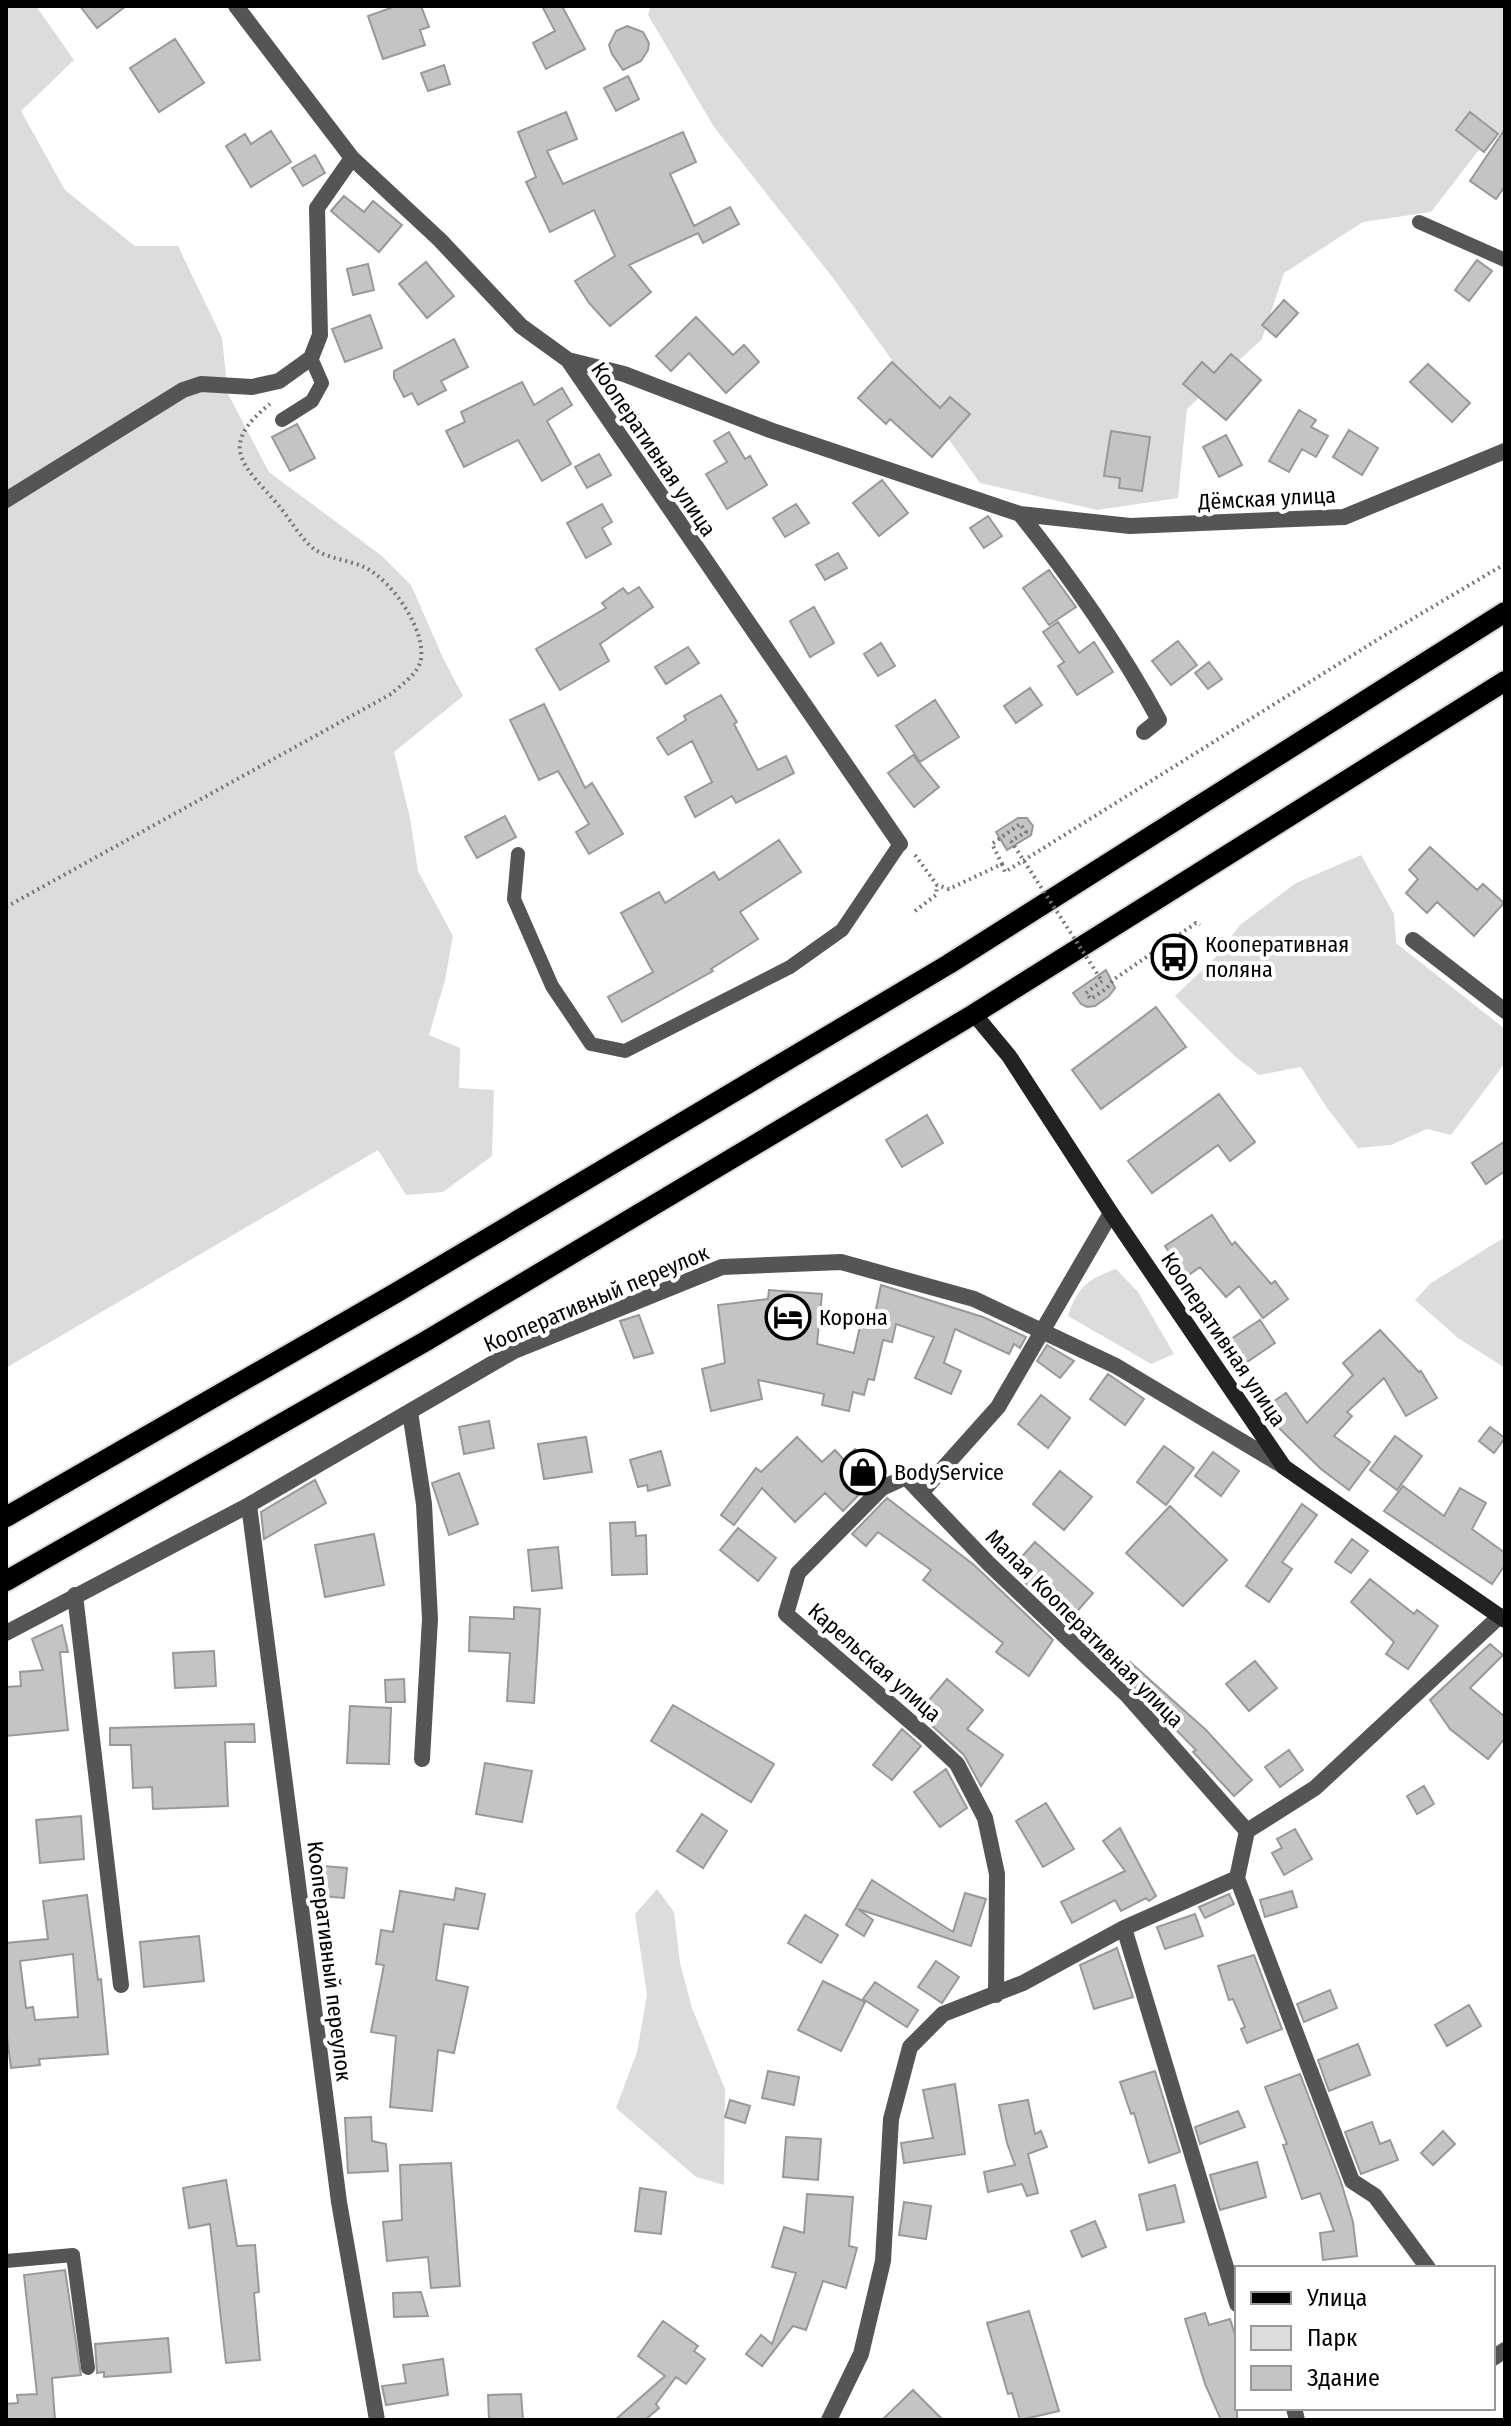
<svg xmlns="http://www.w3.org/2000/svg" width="1511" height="2426" font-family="'Fira Sans Condensed',sans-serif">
<rect width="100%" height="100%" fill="#fff"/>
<path fill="#dcdcdc" d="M6 6H36L74 60 21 111 65 190 135 246H178L222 338 228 394 269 472 382 556 411 585 444 660 463 696 394 752 410 818 418 871 453 936 445 980 429 1035 460 1048 459 1088 494 1090 492 1156 443 1192 406 1195 378 1150 6 1368Z
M651 6H1505V130L1478 151 1431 212 1363 222 1284 273 1262 339 1187 409 1178 498 1097 510 980 483 833 278 714 127 648 15Z
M1361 855 1394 914 1396 943 1505 1029V1063L1451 1135 1427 1129 1391 1145 1358 1148 1327 1108 1301 1067 1259 1075 1238 1059 1175 996 1218 955 1240 925 1296 883Z
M1505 1237V1368L1458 1338 1415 1300 1431 1283Z
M1116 1269 1138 1292 1174 1354 1151 1364 1068 1316C1077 1287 1088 1279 1116 1269Z
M657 1889 674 1912 680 1963 692 2008 725 2089 724 2185 696 2177 616 2108 637 2052 647 1995 635 1914Z"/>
<path fill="#c4c4c4" stroke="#999" stroke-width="2" fill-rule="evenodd" d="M80 6H126L97 28Z
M396 6H421L429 27 420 30 425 45 383 59 368 16Z
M542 6H562L585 49 546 69 533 43 555 31Z
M627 26 643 32 649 43 648 50 641 61 623 70 612 54 609 45 616 31Z
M175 39 204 83 159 112 130 68Z
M444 65 450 84 428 91 421 73Z
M628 76 639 99 616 111 604 88Z
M566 112 577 139 547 151 563 184 683 132 696 162 670 174 694 226 730 207 739 224 703 243 698 233 629 265 651 292 610 326 589 303 575 281 615 256 594 210 550 232 526 182 536 177 518 132Z
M1470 112 1498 134 1484 152 1456 130Z
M1505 129V186L1496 199 1470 181Z
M271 131 291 162 251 187 226 146 245 134 251 144Z
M315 155 325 173 303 186 292 168Z
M344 196 364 212 373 201 402 225 379 252 331 211Z
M1477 260 1492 271 1469 301 1455 290Z
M426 262 454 296 427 318 399 284Z
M368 264 374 290 353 295 347 269Z
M1284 300 1298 313 1276 337 1262 325Z
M370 315 382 348 345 362 332 329Z
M696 317 733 355 744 345 759 362 726 393 689 353 671 371 656 356Z
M454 339 468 367 441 381 446 390 418 405 412 393 404 397 394 378V371Z
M1231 354 1261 380 1226 420 1183 384 1202 362 1214 373Z
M892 362 940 408 950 397 970 414 932 457 890 419 886 424 858 398Z
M1428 364 1470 403 1452 422 1410 382Z
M522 382 534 405 562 388 572 405 547 421 571 464 542 481 518 440 464 467 446 431 465 422 461 412Z
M1299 410 1316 420 1311 427 1328 436 1316 457 1302 449 1289 472 1269 461Z
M297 424 315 458 290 471 272 437Z
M1349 430 1378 448 1362 475 1333 457Z
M1111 431 1150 437 1142 491 1119 488 1120 478 1104 476Z
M729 432 745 459 750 456 767 485 727 509 706 474 727 462 714 441Z
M1226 435 1242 465 1219 477 1203 447Z
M599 454 611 475 587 488 575 467Z
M882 480 908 513 879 536 853 503Z
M602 504 612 522 602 528 611 544 586 558 567 523Z
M796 504 809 523 785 537 773 518Z
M988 516 1002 536 984 548 970 528Z
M838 553 847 568 825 580 816 565Z
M1049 570 1076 607 1049 625 1023 588Z
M639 587 653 607 600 644 609 661 560 690 536 649 606 608 602 603 623 588 628 594Z
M814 607 834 643 810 657 790 621Z
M1058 622 1079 653 1094 642 1113 672 1077 695 1058 666 1064 662 1043 632Z
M1178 641 1197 665 1171 685 1152 661Z
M881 643 895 666 878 676 864 654Z
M688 647 699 663 666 684 655 667Z
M1209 662 1222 679 1208 689 1195 673Z
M1030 688 1042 705 1016 723 1004 706Z
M721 695 737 722 734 724 758 770 786 756 794 773 736 803 732 796 695 817 685 797 712 782 692 741 668 755 657 738 686 720 684 716Z
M935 700 959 737 920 762 896 726Z
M544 704 585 788 592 783 623 834 589 854 576 832 589 824 558 771 539 780 510 720Z
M913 755 939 787 914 807 888 773Z
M505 816 516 837 477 858 465 837Z
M1018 818H1027L1033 826 1031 835 1007 850 996 832Z
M779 840 801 872 740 912 758 939 711 969 713 971 622 1022 608 997 653 972 621 913 659 892 665 903 714 872 719 880Z
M1430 847 1477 890 1483 884 1504 903 1474 936 1437 902 1427 913 1406 893 1418 879 1409 870Z
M1106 970 1115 988 1109 996 1095 1006 1087 1007 1081 1004 1073 993Z
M1156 1007 1186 1047 1101 1109 1072 1070Z
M1219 1094 1255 1142 1230 1161 1218 1145 1152 1193 1128 1161Z
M927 1115 943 1143 902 1167 886 1140Z
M1505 1141V1171L1486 1184 1472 1163Z
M1212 1215 1232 1245 1235 1242 1271 1284 1275 1281 1288 1299 1263 1318 1239 1286 1226 1297 1200 1267 1186 1277 1165 1246Z
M881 1285 983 1317 1026 1337 1020 1348 1014 1344 1009 1354 955 1329 944 1363 961 1371 951 1394 915 1378 934 1337 896 1324 892 1342 883 1340 874 1380 868 1379 864 1395 853 1392 849 1411 822 1405 824 1394 758 1380 762 1399 711 1411 702 1369 725 1363 718 1305 768 1299 769 1290 822 1294 817 1344 854 1353 861 1322 873 1324Z
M639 1315 653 1353 634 1358 620 1321Z
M1260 1320 1275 1343 1244 1364 1228 1341Z
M1380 1330 1419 1372 1421 1371 1437 1398 1406 1416 1384 1378 1347 1412 1352 1416 1334 1436 1370 1462 1349 1490 1321 1469 1279 1428 1264 1408 1286 1393 1307 1423 1353 1375 1343 1363Z
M1047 1345 1074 1361 1060 1378 1037 1361Z
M1108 1374 1144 1399 1125 1425 1090 1399Z
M1041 1395 1070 1418 1048 1448 1018 1424Z
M489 1421 494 1448 464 1454 459 1427Z
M1490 1427 1505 1438 1494 1453 1479 1441Z
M1395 1436 1422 1456 1397 1490 1370 1470Z
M586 1437 592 1472 544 1479 538 1444Z
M797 1437 822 1462 835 1450 844 1460 855 1449 879 1474 843 1511 825 1493 795 1522 762 1488 734 1525 721 1515 756 1468 761 1472Z
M1164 1446 1194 1468 1166 1505 1137 1482Z
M661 1451 670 1485 648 1491 647 1485 638 1487 630 1460Z
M1213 1452 1239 1471 1221 1496 1195 1476Z
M1060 1471 1092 1497 1064 1530 1033 1504Z
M459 1473 478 1524 449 1535 432 1483Z
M315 1480 326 1503 264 1539 261 1512Z
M1403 1486 1444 1516 1460 1488 1486 1503 1472 1529 1505 1553V1565L1492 1584 1384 1511Z
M887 1498 974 1565 1053 1640 1029 1676 996 1652 1003 1643 923 1580 931 1570 878 1532 866 1546 852 1534Z
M1302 1504 1317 1515 1282 1562 1292 1569 1269 1602 1246 1586Z
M1170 1506 1227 1560 1183 1606 1126 1553Z
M635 1522 636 1536 646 1535 647 1574 612 1575 610 1523Z
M738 1528 776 1558 758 1581 720 1550Z
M374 1534 384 1585 325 1597 315 1545Z
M1352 1539 1368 1551 1351 1573 1335 1562Z
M1035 1542 1093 1593 1067 1623 1011 1569Z
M558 1547 562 1588 532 1591 528 1550Z
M1370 1579 1414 1614 1417 1610 1438 1626 1408 1669 1386 1654 1394 1642 1351 1602Z
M514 1607 540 1609 534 1703 507 1701 510 1653 469 1651 470 1617 514 1619Z
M62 1625 68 1652H60L68 1730 6 1736V1687L21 1686 20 1672 43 1670 32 1639Z
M1490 1644 1503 1655 1470 1688 1505 1717V1738L1488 1759 1450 1729 1430 1700Z
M214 1651 216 1686 175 1688 173 1653Z
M1255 1661 1277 1688 1249 1711 1226 1684Z
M1130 1662 1206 1730 1252 1780 1234 1796 1193 1752 1196 1750 1120 1673Z
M404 1679 405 1702H386L385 1680Z
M947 1679 983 1710 967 1729 1003 1755 981 1786 964 1755 918 1713Z
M673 1705 774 1764 751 1802 651 1741Z
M350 1706 391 1708 389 1764 347 1763Z
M254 1724 255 1742H225L228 1806 153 1809 152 1787 133 1788 131 1745H110V1728Z
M902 1729 921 1746 892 1780 873 1765Z
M1289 1750 1303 1770 1280 1787 1265 1767Z
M485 1763 532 1771 522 1822 476 1814Z
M946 1769 967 1808 940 1827 914 1792Z
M1424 1786 1434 1804 1417 1814 1407 1796Z
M1046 1803 1074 1849 1043 1867 1016 1821Z
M702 1814 727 1831 703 1868 677 1851Z
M81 1816 84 1859 40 1863 36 1820Z
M1120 1828 1156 1896 1149 1901 1146 1898 1121 1911 1115 1900 1072 1923 1061 1902 1125 1871 1103 1841Z
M1295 1829 1312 1859 1284 1875 1272 1853 1282 1848 1277 1839Z
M323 1866 347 1868 344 1898 320 1896Z
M872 1880 953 1932 965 1893 986 1899 971 1946 858 1909 873 1920 864 1936 846 1925Z
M456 1888 485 1894 478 1929 444 1924 436 1980 468 1987 454 2053 438 2050 432 2111 390 2107 396 2036 371 2032 384 1965 376 1964 381 1930 393 1932 400 1891 454 1900Z
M1292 1891 1297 1907 1265 1917 1260 1900Z
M1229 1894 1234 1904 1205 1918 1199 1907Z
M87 1895 98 1980 101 1979 108 2054 39 2059 40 2065 11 2068 6 2029V1943L48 1939 43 1901ZM73 1954 78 2017 35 2020 33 2007 26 2008 20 1961Z
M1195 1914 1203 1936 1165 1949 1157 1927Z
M805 1915 838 1935 821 1963 788 1943Z
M199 1936 204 1981 144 1987 140 1942Z
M1117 1948 1133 1997 1094 2009 1080 1965Z
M1254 1955 1282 2029 1247 2043 1241 2029 1245 2027 1233 1999 1229 2000 1218 1966Z
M936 1961 959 1977 942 2003 918 1987Z
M823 1981 865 2002 841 2051 798 2030Z
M875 1982 918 2010 907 2027 863 1999Z
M1330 1990 1337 2008 1304 2022 1297 2004Z
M1469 2005 1481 2026 1447 2046 1435 2025Z
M1358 2044 1370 2075 1329 2091 1318 2060Z
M768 2071 799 2077 794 2105 762 2098Z
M1155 2071 1180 2152 1149 2163 1134 2113 1131 2114 1120 2082Z
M1300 2074 1341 2182 1353 2222 1357 2256 1323 2260 1320 2233 1334 2231 1320 2193 1302 2199 1283 2145 1287 2144 1265 2087Z
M955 2084 965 2154 904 2163 901 2143 933 2138 923 2090Z
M730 2100 750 2106 745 2123 725 2117Z
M1028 2100 1035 2134 1041 2131 1047 2147 1028 2154 1038 2193 1027 2196 1022 2184 988 2192 984 2172 1015 2165 1007 2143 999 2105Z
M1238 2111 1245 2127 1200 2144 1195 2127Z
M371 2117 372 2141 386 2144 388 2171 348 2173 345 2118Z
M1372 2122 1380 2144 1390 2140 1398 2160 1361 2174 1345 2132Z
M1443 2131 1455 2144 1433 2165 1421 2153Z
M786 2137 821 2139 818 2180 783 2177Z
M1257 2162 1266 2197 1220 2210 1210 2175Z
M451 2163 460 2286 431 2288 428 2257 387 2261 383 2222 402 2220 400 2165Z
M226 2180 237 2246 255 2245 259 2292 254 2293 260 2360 226 2363 210 2224 189 2228 183 2188Z
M1175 2185 1184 2222 1147 2230 1139 2195Z
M640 2188 666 2192 661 2234 635 2231Z
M807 2194 853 2197 849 2246 857 2248 846 2288 823 2281 806 2330 793 2326 762 2366 746 2354 761 2335 772 2344 796 2273 772 2267 784 2227 804 2233Z
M904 2202 931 2206 926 2239 899 2235Z
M1095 2221 1106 2247 1082 2257 1071 2231Z
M65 2270 81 2375 52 2378 55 2420H6V2404L18 2403 17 2395 37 2394 24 2275Z
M421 2292 428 2316 394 2317 393 2293Z
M1029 2311 1059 2411 1020 2420 1012 2393 1008 2394 987 2323Z
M1205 2313 1209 2325 1230 2319 1237 2341V2420H1221L1205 2384 1185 2319Z
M663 2321 698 2346 694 2351 705 2359 686 2384 676 2377 656 2404 659 2408 645 2420H615L665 2376 638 2356Z
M168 2338 171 2372 104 2377V2372L97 2373 95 2344Z
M443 2359 448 2395 386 2405 382 2386 406 2383 403 2365Z
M913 2390 943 2420H882Z
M521 2394 523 2420H489L488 2395Z"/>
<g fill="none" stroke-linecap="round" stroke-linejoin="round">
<g stroke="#dbdbdb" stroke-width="24">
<path id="primary" d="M6 1517 394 1294 949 964 1505 612
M6 1581 426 1341 974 1014 1505 681"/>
</g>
<path stroke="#777" stroke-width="4" stroke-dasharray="2 4" stroke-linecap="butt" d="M915 855 937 885 949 889 1002 864 992 844 1020 824 1026 832 1011 841
M1002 864 1005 872 1385 635 1505 564
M6 907 391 694C400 686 416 675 420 663 429 633 392 581 366 568 350 560 329 559 314 549 301 539 290 519 279 506 244 465 216 447 270 404
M915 911 936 895 937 885
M1102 981 1086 993 1091 999 1107 988 1113 980 1196 923 1200 925"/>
<path stroke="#555" stroke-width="14" d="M1419 222 1505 260
M282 420 312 401 322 383 311 358
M518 854 514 899 552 986 591 1044 625 1051 790 967 842 930 900 844
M6 2261 73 2255 88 2368"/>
<path stroke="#555" stroke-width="16" d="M236 6 352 158 440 240 521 326 568 360 900 844
M568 360 624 374 770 430 1020 514 1130 526 1344 517 1505 451
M6 500 183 390 201 384 252 387 279 381 311 358 320 335 317 208 352 158
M1020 514C1069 575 1122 651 1159 720L1144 732
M1413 940 1505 1011
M410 1412 424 1504 430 1619 422 1759
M921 1493 988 1563 1127 1695 1247 1831
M249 1505 339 2202 377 2420
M75 1595 121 1985
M6 1633 249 1505 514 1351 722 1267 841 1262 974 1299 1116 1366 1283 1466
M1237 1878 1352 2181 1375 2196 1428 2268
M1124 1928 1237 2304
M996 1995 997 1874 985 1818 957 1764 927 1736 786 1614 798 1573 882 1488 906 1477 921 1493 998 1407 1111 1213
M1493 2358 1505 2350
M1294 2408 1297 2420
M829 2420 861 2354 883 2261 891 2119 910 2047 943 2014 1023 1983 1124 1928 1237 1878 1247 1831 1315 1788 1500 1616"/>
<path stroke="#222" stroke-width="16" d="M974 1014 1009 1056 1111 1213 1284 1467 1505 1620"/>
<use href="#primary" stroke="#000" stroke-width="20"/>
<path stroke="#777" stroke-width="4" stroke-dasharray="2 4" stroke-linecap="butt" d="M1011 841 1102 981"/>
</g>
<defs>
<g id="bus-ring" transform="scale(2.3)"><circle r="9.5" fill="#fff" stroke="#000" stroke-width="1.5"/><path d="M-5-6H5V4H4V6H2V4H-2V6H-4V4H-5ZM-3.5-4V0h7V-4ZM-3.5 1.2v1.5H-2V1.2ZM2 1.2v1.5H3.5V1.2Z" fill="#000"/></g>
<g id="hotel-ring" transform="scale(2.3)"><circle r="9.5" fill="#fff" stroke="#000" stroke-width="1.5"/><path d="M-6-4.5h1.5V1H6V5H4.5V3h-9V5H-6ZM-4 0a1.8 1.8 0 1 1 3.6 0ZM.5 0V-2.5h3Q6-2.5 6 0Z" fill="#000"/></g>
<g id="shop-ring" transform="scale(2.3)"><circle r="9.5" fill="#fff" stroke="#000" stroke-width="1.5"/><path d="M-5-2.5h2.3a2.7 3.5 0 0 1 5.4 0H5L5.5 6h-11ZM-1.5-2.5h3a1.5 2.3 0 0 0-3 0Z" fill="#000"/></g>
</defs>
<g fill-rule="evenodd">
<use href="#bus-ring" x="1174" y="957"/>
<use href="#hotel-ring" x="788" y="1317"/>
<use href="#shop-ring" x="863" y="1472"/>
</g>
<g text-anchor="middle" stroke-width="8" stroke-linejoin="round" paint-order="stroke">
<g font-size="22" fill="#000" stroke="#fff">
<text transform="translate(654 449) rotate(56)" y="8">Кооперативная улица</text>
<text transform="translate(1267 498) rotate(-3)" y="8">Дёмская улица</text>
<text transform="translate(596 1298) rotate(-23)" y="8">Кооперативный переулок</text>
<text transform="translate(1224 1339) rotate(56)" y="8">Кооперативная улица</text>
<text transform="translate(1085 1628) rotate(45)" y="8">Малая Кооперативная улица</text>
<text transform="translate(875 1662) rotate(41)" y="8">Карельская улица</text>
<text transform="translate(330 1961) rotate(83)" y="8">Кооперативный переулок</text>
</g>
<g font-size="22" fill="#000" stroke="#fff" text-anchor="start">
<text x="1205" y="952">Кооперативная<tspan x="1205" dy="25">поляна</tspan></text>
<text x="819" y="1325">Корона</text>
<text x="894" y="1480">BodyService</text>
</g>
</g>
<rect width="1511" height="2426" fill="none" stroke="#000000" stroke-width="16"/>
<rect x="1235" y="2266" width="260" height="144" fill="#ffffff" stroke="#999999" stroke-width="2"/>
<rect x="1251" y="2292" width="40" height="12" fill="#000000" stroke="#999999" stroke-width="2"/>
<text x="1307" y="2306" font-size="24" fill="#000000">Улица</text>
<rect x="1251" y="2326" width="40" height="24" fill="#dcdcdc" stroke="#999999" stroke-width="2"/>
<text x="1307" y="2346" font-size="24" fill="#000000">Парк</text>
<rect x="1251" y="2366" width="40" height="24" fill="#c4c4c4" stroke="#999999" stroke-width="2"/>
<text x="1307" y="2386" font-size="24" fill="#000000">Здание</text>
</svg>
